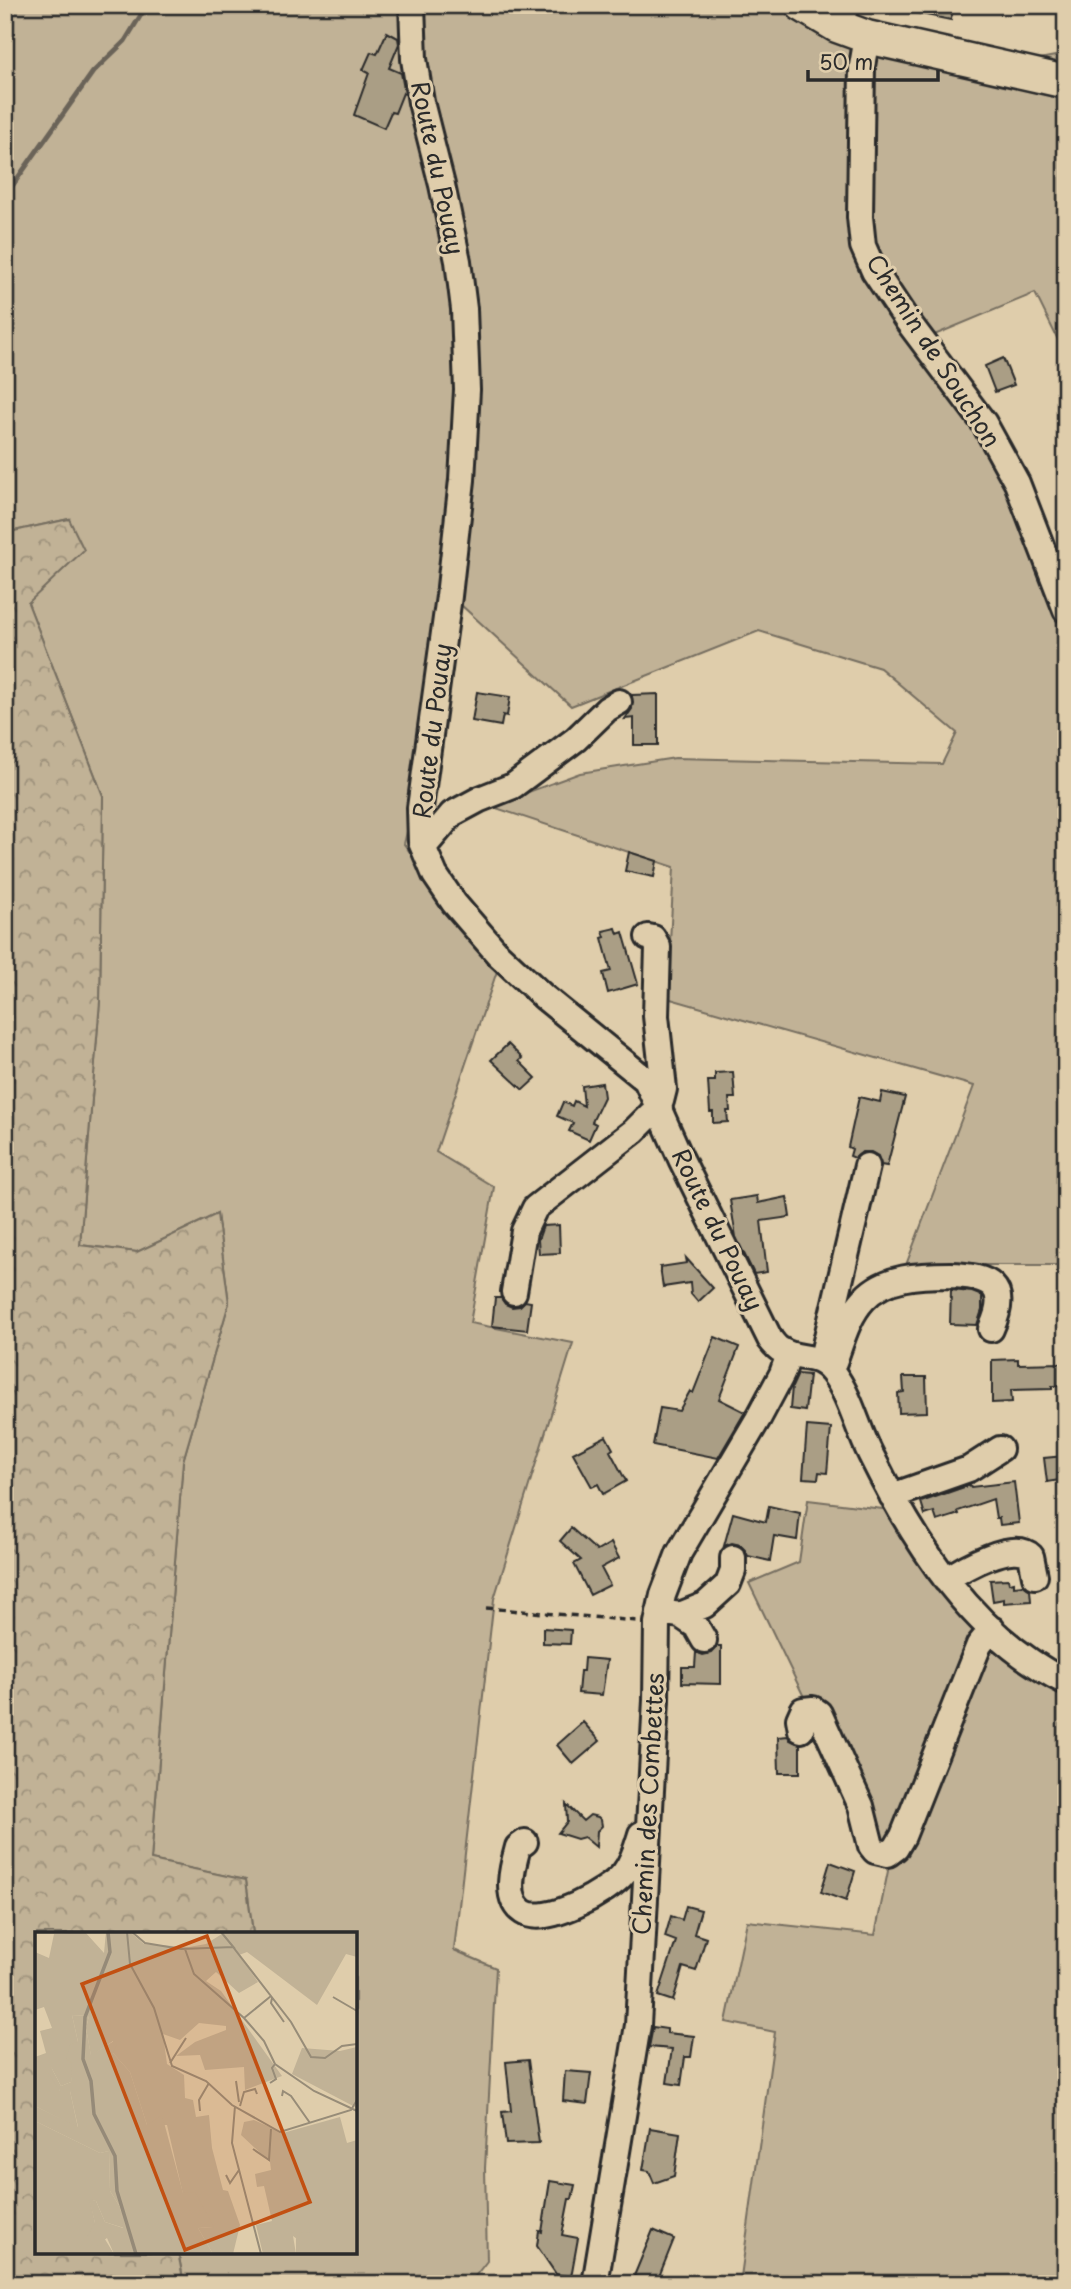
<svg xmlns="http://www.w3.org/2000/svg" width="1071" height="2289" font-family="'Playpen Sans',sans-serif">
<defs>
<pattern id="forest-crowns" width="20" height="18" patternUnits="userSpaceOnUse" patternTransform="scale(1.75)"><rect width="20" height="18" fill="#c1b296"/><path d="M2 6a3 3 0 1 1 6 0M12 15a3 3 0 1 1 6 0" fill="none" stroke="#9d917b"/></pattern>
</defs>
<rect width="100%" height="100%" fill="#dfcdab"/>
<filter id="ink" filterUnits="userSpaceOnUse"><feTurbulence type="fractalNoise" baseFrequency=".0143" numOctaves="2"/><feDisplacementMap in="SourceGraphic" scale="14" xChannelSelector="R" yChannelSelector="G"/><feConvolveMatrix kernelMatrix="1 2 1 2 8 2 1 2 1" color-interpolation-filters="sRGB"/></filter>
<g filter="url(#ink)">
<path fill="#c1b296" stroke="#766e60" stroke-width="2" d="M5 5H828L899 34 1034 60 1066 54V356L1035 293 932 336 1012 456 1066 656V1265H906L974 1086 667 998 674 867 490 806 580 773 675 758 942 764 957 733 880 668 759 631 571 706 461 605 404 844 497 971 436 1152 494 1187 470 1323 573 1343 494 1599 454 1950 496 1968 485 2168 487 2261 469 2284H184L178 2252H355V1934H253L246 1880 151 1860 183 1461 229 1303 217 1214 137 1252 80 1245 100 1001 103 796 28 603 69 519 5 533Z
M808 1500 891 1510 1066 1690V2284H740L775 2032 726 2022 747 1921 875 1935 888 1871 749 1583 799 1562Z"/>
<path fill="url(#forest-crowns)" stroke="#766e60" stroke-width="2" d="M69 519 84 550 28 603 103 796 100 1001 80 1245 137 1252 217 1214 229 1303 183 1461 151 1860 246 1880 253 1934H37V2252H178L184 2284H5V533Z"/>
<g fill="none" stroke-linecap="round" stroke-linejoin="round">
<path stroke="#6b6459" stroke-width="5" d="M5 196 93 72 125 41 147 5"/>
</g>
<path fill="#aa9e85" stroke="#2b2b2b" stroke-width="2" d="M911 5H953L951 20 911 12Z
M387 32 398 38 399 44 389 68 401 73 405 94 403 93 395 113 391 112 384 128 354 115 369 73 363 70 371 52 377 54Z
M1003 358 1014 385 995 392 985 366Z
M477 692 510 697 507 716 503 715 501 726 472 721Z
M658 694V745H634V718L625 719 632 709V695Z
M629 852 657 861 654 877 625 871Z
M616 928 618 934 623 932 638 984 608 993 603 973 611 971 602 938 605 937 603 931Z
M508 1044 522 1058 519 1061 536 1078 523 1090 491 1060Z
M733 1072 735 1098H729L730 1111H727L728 1122 713 1123V1112H710L708 1081H715V1073Z
M602 1083 604 1097 592 1122 596 1124 589 1140 569 1131 573 1123 557 1116 563 1102 572 1106 574 1101 584 1106 582 1086Z
M882 1092 905 1097 887 1166 881 1165 878 1156 871 1152H862L855 1158 850 1156 852 1149 848 1147 859 1097 880 1102Z
M757 1196 758 1203 787 1197 790 1217 761 1221 767 1272 754 1274 736 1237 730 1200Z
M559 1225 560 1253 539 1254 538 1240 543 1226Z
M686 1258 713 1288 698 1302 691 1294 690 1283 663 1287 660 1267 687 1263Z
M951 1290 972 1292 982 1296V1310L977 1325 950 1324Z
M495 1298H501L505 1304 512 1307 520 1306 525 1301 531 1302 527 1330 492 1326Z
M715 1337 739 1347 719 1399 745 1412 718 1458 653 1445 660 1408 679 1411 690 1391 693 1393Z
M1018 1359V1364L1063 1363 1064 1386H1052V1389L1011 1390 1012 1402 992 1403V1360Z
M798 1374 809 1375 805 1411 790 1409 792 1387Z
M903 1377H926L927 1412 899 1413 898 1393 904 1392Z
M807 1426 831 1428 827 1473 819 1472 818 1479 803 1478Z
M606 1436 613 1449 610 1451 626 1481 603 1494 598 1484 592 1487 573 1453Z
M1064 1456 1066 1479 1047 1482 1044 1458Z
M1014 1482 1019 1523 1000 1525 999 1518H996L993 1499 958 1511 959 1514 937 1521 934 1512 925 1515 921 1502 970 1485 971 1487Z
M769 1506 800 1513 797 1540 774 1536 770 1561 748 1556 745 1550 740 1545 732 1543 724 1546 733 1513 766 1522Z
M571 1528 597 1551 611 1543 619 1558 601 1568 610 1585 590 1595 574 1564 581 1560 560 1541Z
M1008 1579 1009 1583 1014 1582V1586L1023 1585 1030 1590 1031 1601 1004 1603V1599L993 1601 990 1580Z
M543 1628 571 1630 570 1644 543 1643Z
M717 1646H721V1684L682 1683V1667H695L696 1652 703 1655 711 1653Z
M584 1658 607 1660 602 1695 578 1693 580 1671H583Z
M583 1722 600 1741 573 1764 557 1745Z
M788 1736 790 1740 800 1744V1773H779L778 1737Z
M566 1804 583 1821 590 1815 598 1817 601 1820 602 1826 597 1831 596 1847 584 1837 577 1839 558 1833 567 1822Z
M830 1862 855 1871 846 1901 821 1892Z
M686 1906 701 1910 694 1934 706 1938 696 1971 683 1967 673 2001 658 1996 676 1941 665 1937 671 1916 682 1920Z
M653 2027 667 2029V2033L694 2036 691 2057H685L681 2085 667 2083 672 2049 649 2047Z
M528 2060 539 2143 506 2144 502 2112 511 2111 506 2062Z
M565 2071 591 2073 587 2104 563 2101Z
M650 2128 680 2133 674 2176 654 2183 649 2171 643 2170Z
M550 2181 575 2185 572 2199H569L562 2235 578 2238 571 2277 556 2274 537 2246 539 2231 542 2232Z
M653 2230 674 2239 656 2284 634 2276Z"/>
<g fill="none" stroke-linecap="round" stroke-linejoin="round">
<g stroke="#2b2b2b" stroke-width="30">
<path id="minor" d="M412 5 414 59 421 102 442 185 458 261 464 309 467 390 462 480 449 596 420 808 421 842 435 875 454 903 498 954 544 997 646 1080 681 1159 770 1339C773 1343 777 1348 781 1350 799 1362 817 1351 833 1373 851 1397 857 1428 871 1455 915 1544 974 1637 1066 1682
M837 26 847 5
M867 37 862 66 860 217 863 246 874 271 906 319 984 423 1017 483 1066 610
M424 847 452 814 480 799 513 786 576 739 607 709 619 702
M648 937 653 938 658 947 656 1016 664 1089 661 1101 657 1102
M514 1292 524 1231 535 1208 634 1131 650 1115 660 1109
M823 1354 867 1166
M829 1368 834 1362C842 1340 848 1316 864 1299 885 1276 920 1275 950 1275 989 1276 1011 1285 991 1329
M892 1496 969 1469 1000 1449
M946 1580C963 1568 1014 1539 1031 1556L1035 1576
M659 1612 680 1615 705 1605 728 1584 733 1571V1558
M680 1615 696 1626 704 1640
M801 1730 799 1719 803 1710 813 1709 819 1713 861 1806 871 1846 875 1851 888 1854 896 1848 903 1836 979 1645 992 1629
M525 1842 518 1847C513 1865 503 1899 523 1912 545 1927 610 1891 624 1873 633 1862 637 1847 641 1834
M595 2284 638 2025 656 1700 657 1623 663 1595 679 1553 758 1419 782 1374 789 1354"/>
</g>
<g stroke="#2b2b2b" stroke-width="37">
<path id="major" d="M802 5 837 26 867 37 1066 82"/>
</g>
<path stroke="#2b2b2b" stroke-width="3.5" stroke-dasharray="7 5" stroke-linecap="butt" d="M486 1608 637 1621"/>
<use href="#minor" stroke="#dfcdab" stroke-width="24"/>
<use href="#major" stroke="#dfcdab" stroke-width="32"/>
</g>
</g>
<g text-anchor="middle" stroke-width="6" stroke-linejoin="round" paint-order="stroke">
<g font-size="24" fill="#2b2b2b" stroke="#dfcdab">
<text transform="translate(437 168) rotate(78)" y="8">Route du Pouay</text>
<text transform="translate(933 351) rotate(57)" y="8">Chemin de Souchon</text>
<text transform="translate(433 731) rotate(-83)" y="8">Route du Pouay</text>
<text transform="translate(717 1230) rotate(64)" y="8">Route du Pouay</text>
<text transform="translate(649 1804) rotate(-87)" y="8">Chemin des Combettes</text>
</g>
</g>
<g transform="translate(35 1932)">
<rect width="322" height="322" fill="#dfcdab"/>
<path d="M50 0 69 21 71 0H95L109 12 154 15 171 12 190 0H322V25L311 22 282 73 212 20 204 23 223 50 204 61 181 40 171 49 186 59 247 144 210 158 209 135 170 138 165 123 141 124 160 110 191 98V94L164 91 145 108 128 102 132 132 149 143 150 166 158 168 161 185 174 183 177 216 188 258 193 259 205 293 198 322H178L163 296 178 295 148 262 132 193H112L95 140 78 121V109L56 124 51 96 54 84 37 83 43 110 36 150 26 154 16 135 25 159H35L43 196 0 174V125L11 121 5 99 17 96 9 75 0 78V20L14 26 19 2ZM322 115V176L257 142 267 116 305 119ZM305 185 312 211 322 208V322H283L258 304 261 322H228L221 293 237 289 229 254 222 255 220 242 236 238 235 230 206 203 209 190 219 188 248 201ZM0 189 65 221 74 219 75 259 85 275 89 296 70 290 61 269 55 268 60 291 79 322H0Z" fill="#c1b296"/>
<path d="M37 83 54 84 51 96 56 123 79 109 82 112 78 121 95 140 112 193 127 183 148 261 160 260 179 295 163 296 178 322H79L72 306 61 314 52 305 60 291 54 267 61 269 70 290 88 296 85 275 75 259 74 219 65 221 0 189V174L43 195 35 159H25L12 139 16 135 26 154 36 150 37 131 31 127 35 113 43 110ZM261 300 278 301 285 308 283 322H261Z" fill="#c1b296"/>
<path fill="none" stroke="#958a78" stroke-width="3.5" d="M73 0 75 20 50 85 48 127 56 149 59 182 80 224 82 259 101 322"/>
<path fill="none" stroke="#978c78" stroke-width="2" d="M92 0 95 32 119 76 137 134 171 149 197 173 245 200 316 178 322 168M97 0 110 11 146 17 198 15 256 90 276 125 290 126 307 114 322 112M186 0 200 17M150 17 159 42 209 86 229 109 240 132 279 159 322 179M298 65 322 79M237 66 236 71 249 90M209 86 236 64M135 131 151 106M201 149 204 170M235 151 241 147 237 136 240 132M247 164 248 159 256 164 275 191M200 174 197 211 226 322M205 174 209 160 220 157 222 162M165 179 164 168 174 151M218 217 234 228 236 197M191 243 195 251 204 238"/>
<path fill="#c25012" fill-opacity="0.15" stroke="#c25012" stroke-width="3.5" d="M172 4 275 270 150 318 47 52Z"/>
<rect width="322" height="322" fill="none" stroke="#2b2b2b" stroke-width="3.5"/>
</g>
<rect width="1071" height="2289" fill="none" stroke="#dfcdab" stroke-width="28"/>
<rect x="14" y="14" width="1043" height="2261" fill="none" stroke="#2b2b2b" stroke-width="2.5" filter="url(#ink)"/>
<path d="M808 70v10h130v-10" fill="none" stroke="#2b2b2b" stroke-width="3.5"/>
<text x="819" y="70" font-size="21" fill="#2b2b2b" stroke="#dfcdab" stroke-width="5" paint-order="stroke">50 m</text>
</svg>
